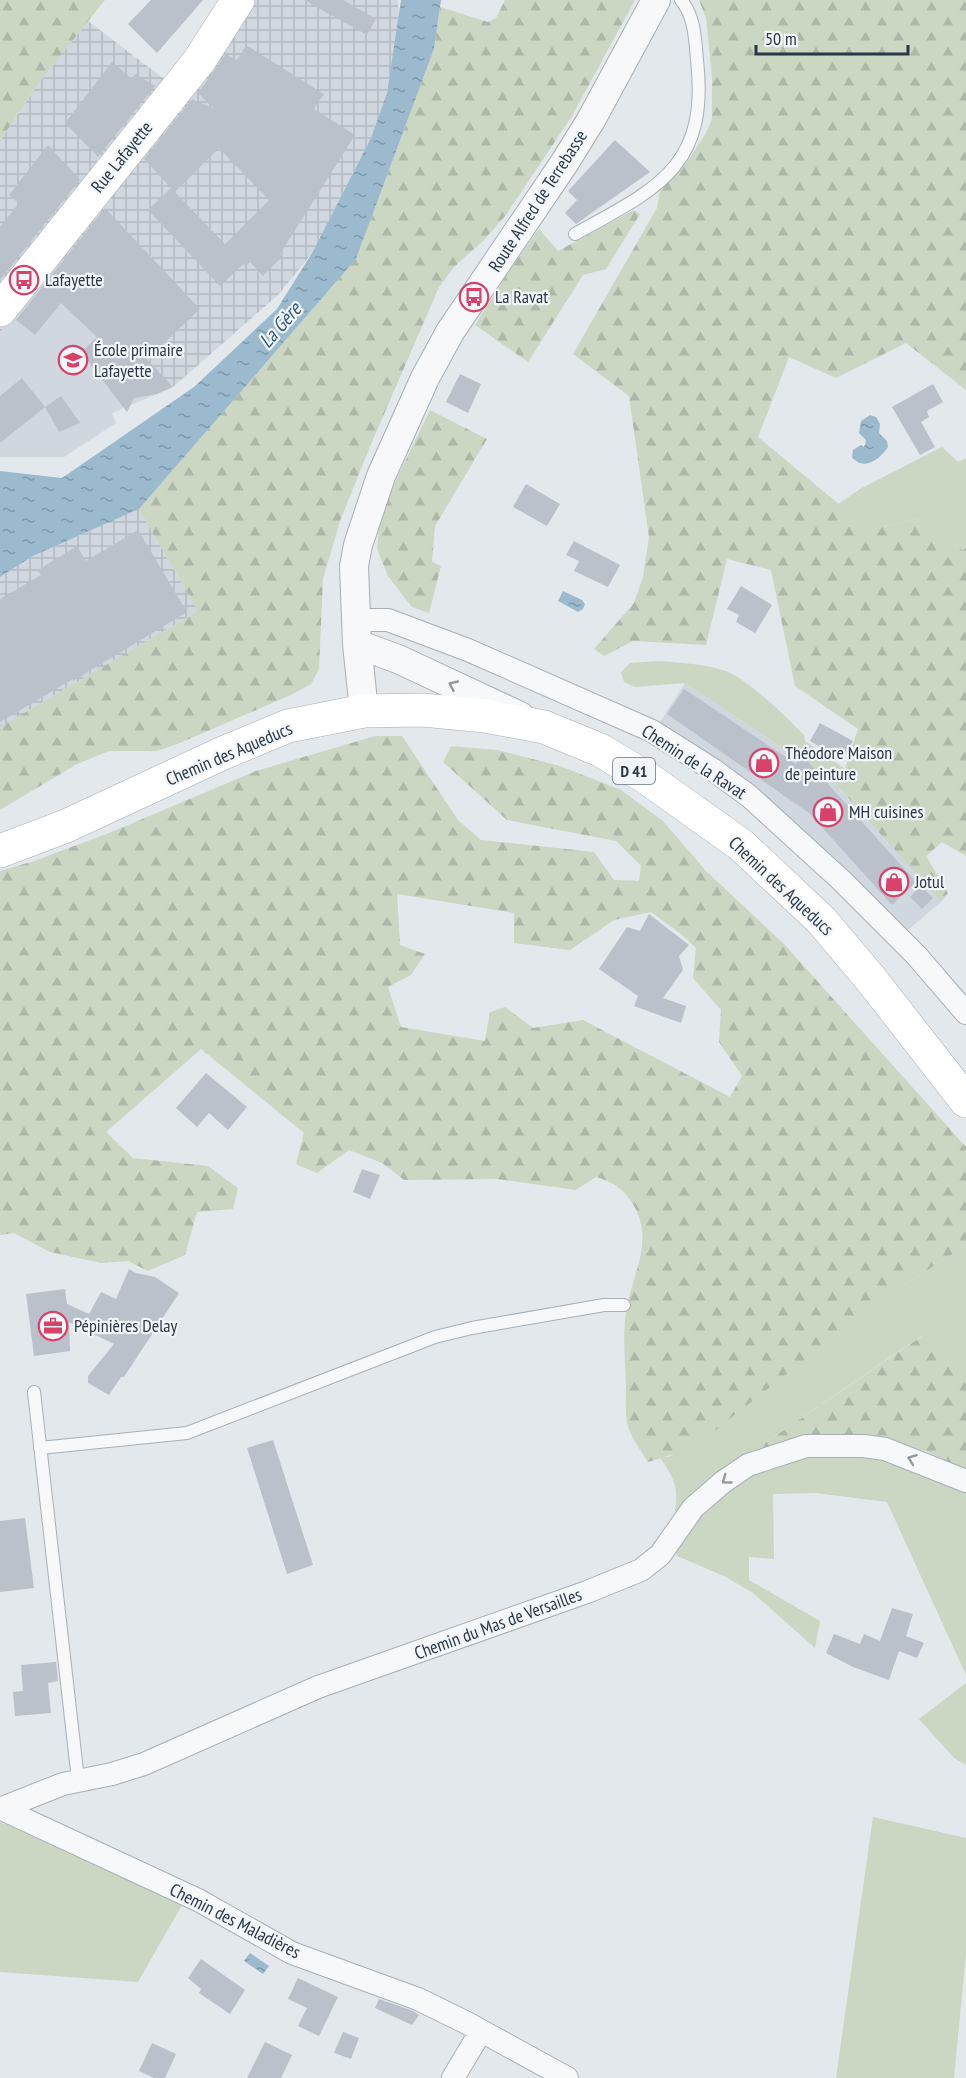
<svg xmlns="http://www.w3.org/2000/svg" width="966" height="2078" font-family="'PT Sans Narrow',sans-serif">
<defs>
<pattern id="industrial-grid" width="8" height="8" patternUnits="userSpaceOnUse" patternTransform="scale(1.5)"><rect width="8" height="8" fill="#d1d7de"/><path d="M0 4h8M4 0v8" fill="none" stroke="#b3b9c0"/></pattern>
<pattern id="forest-firs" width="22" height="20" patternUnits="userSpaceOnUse" patternTransform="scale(1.5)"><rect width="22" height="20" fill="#cbd6c3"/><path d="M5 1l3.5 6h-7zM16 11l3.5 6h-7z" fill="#aeb8a9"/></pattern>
<pattern id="water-ripples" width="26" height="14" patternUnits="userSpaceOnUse" patternTransform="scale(1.5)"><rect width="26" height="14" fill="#9cbace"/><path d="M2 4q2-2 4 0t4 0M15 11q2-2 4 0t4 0" fill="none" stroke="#7f98a9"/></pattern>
</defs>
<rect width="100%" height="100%" fill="#e3e8ec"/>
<path fill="#d1d7de" d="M55 263 173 387 112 413 116 423 64 457H0V332Z
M685 683 834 782 941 902 908 930 775 806 658 725Z"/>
<path fill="url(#industrial-grid)" d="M246 0H398L399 20 387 93 371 138 312 253 279 294 173 387 55 263 0 332V141L41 80 88 21 184 94Z
M139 509 198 611 0 727V577L33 556Z"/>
<path fill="#cbd6c3" d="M942 447 958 462 966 458V548L962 550 921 518 870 530 838 504 860 489Z
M658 661C681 663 716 664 736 676 761 692 783 714 804 735L805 741 845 769 834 782 685 683 635 687 624 682 621 672 630 663Z
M966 1246V1384L921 1336 727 1469 679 1516 675 1511C679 1485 673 1478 660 1457H669L885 1296Z
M802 1456 887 1458 966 1490V1675L887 1502 815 1493 773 1494 774 1559 749 1557V1580L820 1621 815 1648 753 1593 724 1576 677 1556 675 1546 680 1534 739 1478Z
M966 1683V1765L954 1758 919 1719Z
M873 1817 966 1838V1953L954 2078H836Z
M0 1822 68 1849 180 1901 182 1905 138 1982 0 1972Z"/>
<path fill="url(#forest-firs)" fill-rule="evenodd" d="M0 0H105L41 80 0 141Z
M505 0H635L572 116 506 215 483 241 454 267 439 287 369 449 340 521 323 579 319 669 311 684 293 694 180 743 157 751H109L77 764 0 810V727L198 611 139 509 356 259 434 49 440 7 488 22 496 18Z
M699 0H966V390L906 343 836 378 789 357 758 437 870 530 921 518 962 550 966 548V856L942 842 926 856 948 893 941 902 834 782 845 769 858 729 795 686 771 570 727 559 706 645 633 641 604 656 594 649 634 603 643 577 649 537 629 396 573 354 657 208 660 191 687 162 706 133 712 119V77L706 18Z
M634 210 640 214 606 269 583 275 528 362 475 325 511 268 539 229 558 251Z
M430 410 487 439 435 526 432 562 441 566 429 613 412 607 388 576 377 549 380 513Z
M375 736H402L458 820 481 840 594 852 614 880 639 881 641 866 616 841 507 820 443 762 451 746 497 750 560 766 621 790 663 821 706 871 784 944 966 1147V1246L885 1296 693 1448 648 1462C640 1449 630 1437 627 1422 625 1410 626 1397 626 1385 625 1360 622 1332 627 1307 633 1273 654 1241 634 1206 623 1188 615 1183 596 1177L576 1190 497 1179 404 1180 382 1163 349 1150 317 1173 296 1164 304 1133 201 1049 106 1132 133 1158 208 1166 238 1188 233 1209 197 1212 185 1255 148 1271 128 1261 101 1263 50 1252 14 1233 0 1235V871L34 861 109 833 256 771ZM397 894 514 913V943L570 950 614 920 651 912 681 934 696 948 693 978 721 1010 719 1042 742 1076 730 1097 583 1020 533 1028 505 1007 490 1012 485 1041 401 1027 388 987 411 975 425 954 400 945Z
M922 1336 966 1384V1471L926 1451 864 1437H818L753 1451Z"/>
<path fill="url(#water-ripples)" d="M401 0H441L434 49 356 259 139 509 33 556 0 577V471L62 478 194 387 277 309 312 253 371 138 387 93Z
M870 415 876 417 880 424 879 433 887 441 888 447C880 459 864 472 852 457L853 450 861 445 863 447 865 445 866 440 859 433 861 421Z
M563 591 582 600 585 604 583 609 578 612 558 601Z
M250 1953 269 1966 263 1974 244 1961Z"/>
<path fill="#bac1ca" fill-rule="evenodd" d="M151 0H203L157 53 128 24Z
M304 0H343L376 19 367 35Z
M246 45 324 94 314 109 355 135 280 254 283 256 263 276 250 262 245 266 243 264 220 286 148 210 171 188 172 189 144 159 192 99 214 109 198 93 226 54 237 60ZM219 148 269 200 225 244 175 192Z
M112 62 131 78 136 74 155 86 98 157 65 123Z
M615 140 650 172 576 224 565 213 577 200 568 191Z
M48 145 80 180 0 280V227L19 203 9 195Z
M105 208 200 309 147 359 173 387 157 394 134 398 127 412 81 352 97 337 61 303 35 335 16 320Z
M460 374 481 384 468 413 446 402Z
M22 378 45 407 61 396 80 423 59 432 45 407 0 443V396Z
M933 384 943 402 927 411 929 417 921 422 935 447 920 455 892 407Z
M526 484 560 504 547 526 513 507Z
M138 530 187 612 73 681V679L0 722V599L41 575 38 570 77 546 86 561Z
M574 541 620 565 608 587 574 571 579 561 566 555Z
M741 586 772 605 755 633 736 622 739 615 727 609Z
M684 689 796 764 802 755 916 882 892 905 809 813 667 714Z
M820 723 853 741 842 760 810 741Z
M921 886 933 898 922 909 910 897Z
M649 914 689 945 679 956 683 970 663 998 686 1006 681 1023 634 1006 638 996 599 969 627 927 640 931Z
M206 1073 247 1107 228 1130 209 1113 197 1127 176 1108Z
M362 1169 380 1175 370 1199 353 1192Z
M129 1269 136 1273 155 1277 179 1293 124 1377H121L109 1395 88 1383V1376L114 1344 69 1322 70 1351 34 1356 26 1294 65 1289 67 1304 89 1314 101 1292 116 1299Z
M273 1440 313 1565 287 1574 247 1448Z
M25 1518 34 1588 0 1592V1521Z
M892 1608 913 1614 906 1636 924 1643 917 1658 899 1651 889 1680 853 1667 826 1653 834 1634 860 1644 864 1634 880 1641Z
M56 1662 58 1681 48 1683 51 1713 15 1716 13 1692 23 1691 21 1665Z
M201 1959 245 1990 230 2014 199 1993 201 1989 188 1978Z
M298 1978 338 1997 319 2036 298 2026 307 2008 288 1999Z
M379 1999 413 2011 419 2015 412 2025 375 2008Z
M343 2032 359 2038 351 2059 334 2053Z
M265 2042 292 2055 281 2078H247Z
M152 2043 176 2054 165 2078H154L139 2071Z"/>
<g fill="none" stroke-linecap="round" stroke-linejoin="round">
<g stroke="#a7afb7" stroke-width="14">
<path id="service" d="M575 234C658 188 709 167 697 60 695 39 695 17 681 0
M34 1392 78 1780
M40 1448 187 1433 435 1337 472 1328 604 1305H624"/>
</g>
<g stroke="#a7afb7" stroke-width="24">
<path id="minor" d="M355 620H388L468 650 652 731 712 769 749 796 841 880 916 955 966 1013
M0 1808 198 1900 292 1953 418 1999 467 2023 567 2078
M2 1808 63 1784 112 1774 144 1764 318 1687 587 1592 641 1570 660 1555 693 1508 723 1482 748 1465 806 1446H864L885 1449 966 1481
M453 2078 481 2031"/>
</g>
<g stroke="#a7afb7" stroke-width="30">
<path id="tertiary" d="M357 644 398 659 520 716
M364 711 357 644 354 566 358 545 381 476 425 378 450 332 565 162 591 120 656 0"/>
</g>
<g stroke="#a7afb7" stroke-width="34">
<path id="secondary" d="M0 310 199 61 238 0"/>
</g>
<g stroke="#a1adb9" stroke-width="34">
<path id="primary" d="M0 851 66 826 223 753 288 726 364 711 423 710 485 716 544 727 600 750 647 778 741 845 821 920 870 978 966 1101"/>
</g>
<use href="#service" stroke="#f6f8fa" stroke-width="12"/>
<use href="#minor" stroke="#f6f8fa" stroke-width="22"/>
<use href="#tertiary" stroke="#f6f8fa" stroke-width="28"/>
<use href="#secondary" stroke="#fff" stroke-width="33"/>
<use href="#primary" stroke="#fff" stroke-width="33"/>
</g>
<defs><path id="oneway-chevron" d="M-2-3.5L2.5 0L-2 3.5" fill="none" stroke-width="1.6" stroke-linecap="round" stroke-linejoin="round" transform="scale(1.5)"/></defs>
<g stroke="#9098a0">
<use href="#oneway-chevron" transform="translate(453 685) rotate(-155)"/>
<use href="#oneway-chevron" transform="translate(912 1459) rotate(-159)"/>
<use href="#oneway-chevron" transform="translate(726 1480) rotate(144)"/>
</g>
<defs>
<g id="bus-ring" transform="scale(1.5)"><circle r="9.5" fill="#f3f6f9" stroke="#d8416a" stroke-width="1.5"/><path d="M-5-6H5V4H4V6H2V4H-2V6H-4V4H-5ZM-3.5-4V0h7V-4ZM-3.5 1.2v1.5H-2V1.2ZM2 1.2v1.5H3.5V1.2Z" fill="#d8416a"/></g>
<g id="school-ring" transform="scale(1.5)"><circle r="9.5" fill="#f3f6f9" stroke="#d8416a" stroke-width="1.5"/><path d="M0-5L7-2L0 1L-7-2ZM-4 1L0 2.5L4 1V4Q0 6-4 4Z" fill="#d8416a"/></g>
<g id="shop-ring" transform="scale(1.5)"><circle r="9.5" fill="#f3f6f9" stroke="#d8416a" stroke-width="1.5"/><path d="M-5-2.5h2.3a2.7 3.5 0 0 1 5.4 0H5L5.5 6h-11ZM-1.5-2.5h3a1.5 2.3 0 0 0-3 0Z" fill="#d8416a"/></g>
<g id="office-ring" transform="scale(1.5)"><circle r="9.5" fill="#f3f6f9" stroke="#d8416a" stroke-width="1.5"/><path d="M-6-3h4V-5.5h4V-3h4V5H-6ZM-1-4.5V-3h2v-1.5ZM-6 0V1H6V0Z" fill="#d8416a"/></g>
</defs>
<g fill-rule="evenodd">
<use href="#bus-ring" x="24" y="280"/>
<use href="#bus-ring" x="474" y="297"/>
<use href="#school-ring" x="73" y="360"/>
<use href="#shop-ring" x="764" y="763"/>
<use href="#shop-ring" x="828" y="812"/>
<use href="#shop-ring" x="894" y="882"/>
<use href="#office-ring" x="53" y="1326"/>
</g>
<g text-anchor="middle" stroke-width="4.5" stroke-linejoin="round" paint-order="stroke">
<rect fill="#f3f6f9" stroke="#66707c" stroke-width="1.5" x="613" y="758" width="42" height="26" rx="4.5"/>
<g font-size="16" font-weight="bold" fill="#293746">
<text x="634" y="777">D 41</text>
</g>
<g font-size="18" fill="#293746" stroke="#f3f6f9">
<text transform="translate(122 157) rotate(-51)" y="6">Rue Lafayette</text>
<text transform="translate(538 201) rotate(-57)" y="6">Route Alfred de Terrebasse</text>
<text transform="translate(229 754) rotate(-23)" y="6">Chemin des Aqueducs</text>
<text transform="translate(694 762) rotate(33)" y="6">Chemin de la Ravat</text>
<text transform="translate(781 886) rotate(43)" y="6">Chemin des Aqueducs</text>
<text transform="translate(498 1624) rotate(-20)" y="6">Chemin du Mas de Versailles</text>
<text transform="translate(235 1921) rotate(27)" y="6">Chemin des Maladières</text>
</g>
<g font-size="18" fill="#293746" stroke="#f3f6f9" text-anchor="start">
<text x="45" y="286">Lafayette</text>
<text x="495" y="303">La Ravat</text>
<text x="94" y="356">École primaire<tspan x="94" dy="21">Lafayette</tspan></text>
<text x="785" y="759">Théodore Maison<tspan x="785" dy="21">de peinture</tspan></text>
<text x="849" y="818">MH cuisines</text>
<text x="915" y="888">Jotul</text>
<text x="74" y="1332">Pépinières Delay</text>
</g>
<g font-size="20" font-style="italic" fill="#305c7d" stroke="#f3f6f9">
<text transform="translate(280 325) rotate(-49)" y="7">La Gère</text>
</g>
</g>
<path d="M756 45v9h152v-9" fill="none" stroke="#293746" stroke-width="3"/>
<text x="765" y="45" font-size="18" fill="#293746" stroke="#f3f6f9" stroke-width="4.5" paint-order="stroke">50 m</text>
</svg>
